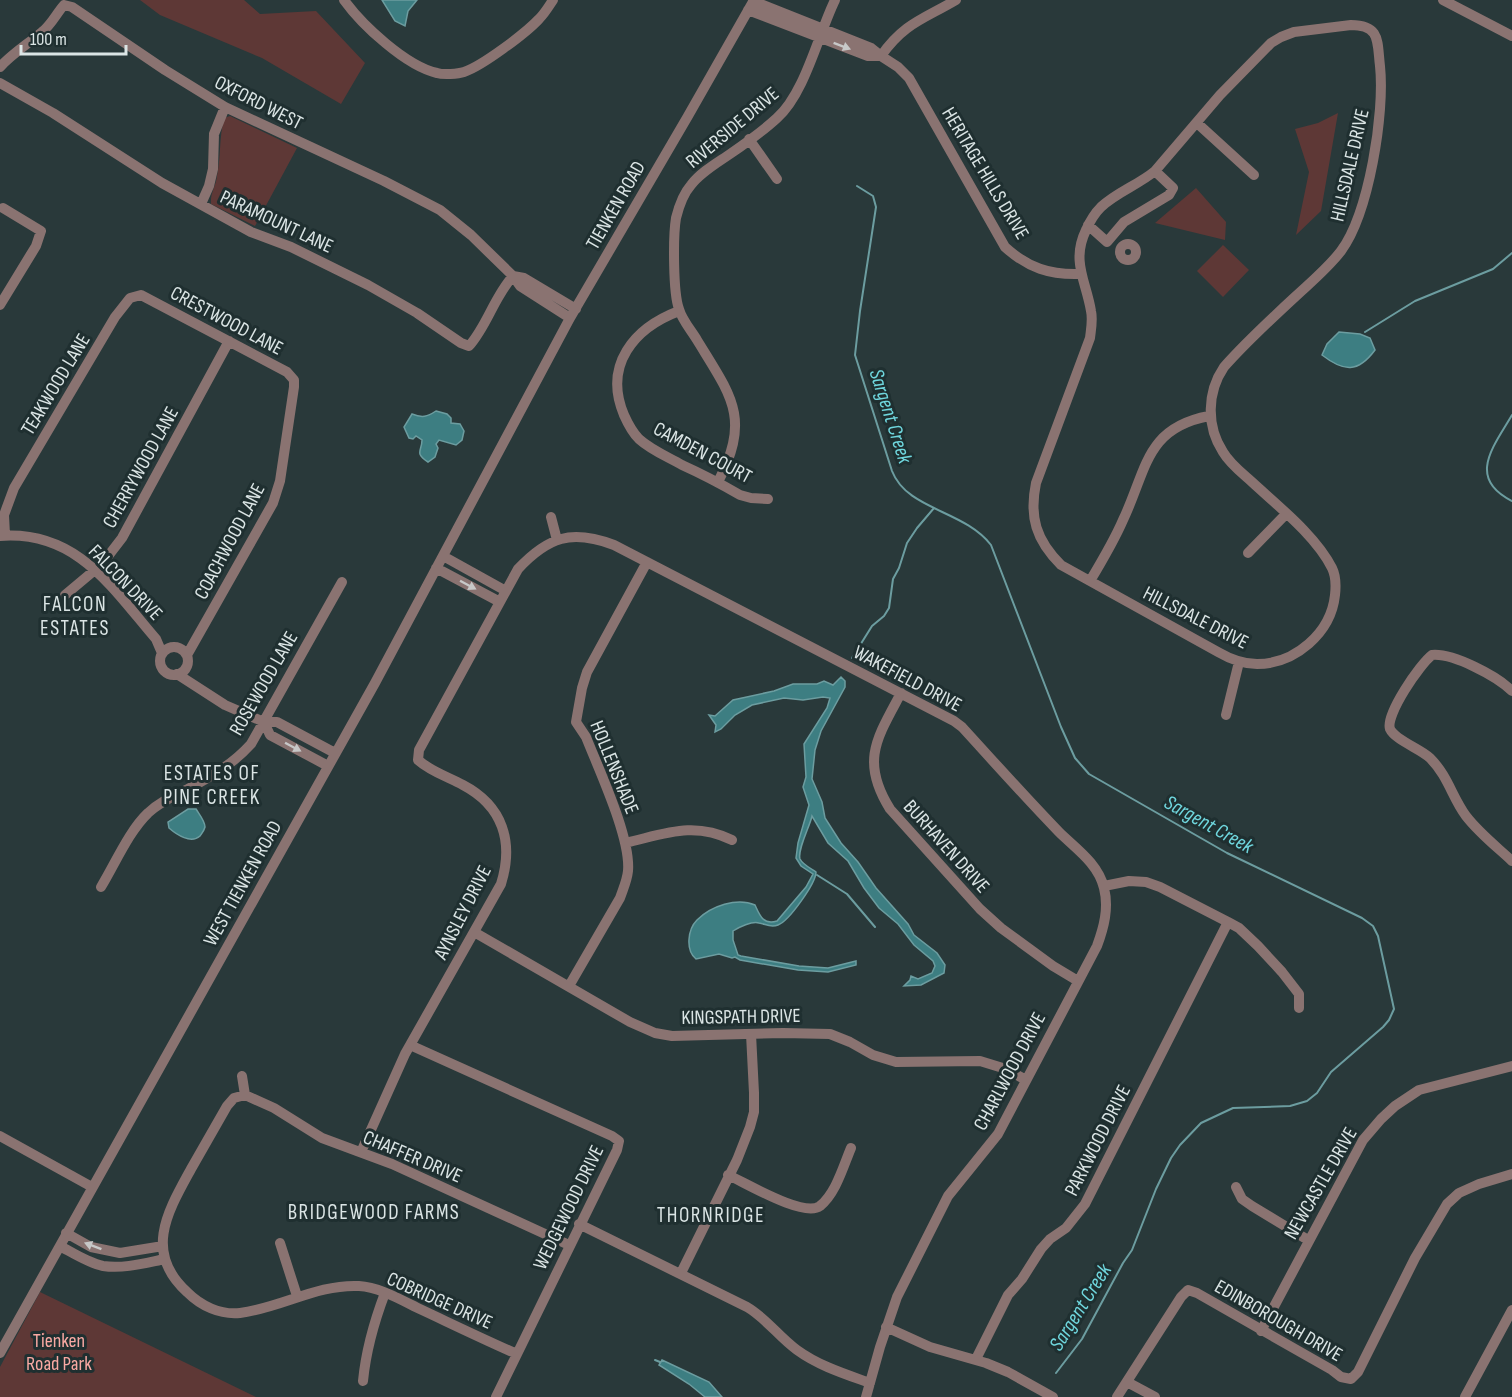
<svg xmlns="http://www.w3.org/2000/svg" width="1512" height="1397" font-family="'Sofia Sans Condensed',sans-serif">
<rect width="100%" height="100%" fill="#29393a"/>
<path fill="#5e3836" d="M140 0H244L260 14 316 11 365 63 341 104 262 58 160 15Z
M1338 113 1321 211 1296 235 1309 172 1295 129 1318 123Z
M230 116 297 148 255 226 211 204C210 193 216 186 217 176 221 156 219 138 224 118Z
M1196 188 1226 222 1225 240 1155 223Z
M1223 245 1249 270 1223 297 1197 271Z
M40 1292 256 1397H0V1367Z"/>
<path fill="#3d7e82" stroke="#6c9da0" stroke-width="1.5" d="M382 0H417L408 11 405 26 395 21Z
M1339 332 1360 334 1370 338 1375 350C1358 373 1344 372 1322 355L1327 344Z
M436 411 447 414 451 418V423L460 424 464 431 462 440 456 445 439 440 436 444 438 448 435 457 428 462C414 453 422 451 422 440L416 436 413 439 409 438 404 427 412 414C422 418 427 417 436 411Z
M841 677 845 681V687L821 731 815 750 812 779 822 802 825 818 841 843 858 862 876 888 908 924 914 935 937 953 945 965 944 973 921 985 904 986 910 980 911 976 918 979 932 973 935 966 933 961 914 945 898 924 879 908 864 888 848 861 828 843 812 816C810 826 797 850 800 859 803 865 812 869 816 872 816 883 789 921 778 925 770 928 766 924 759 923 752 921 739 927 733 931V940L738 955 741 956 799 966 828 968 856 961V965L828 972 798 970 740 960 735 957 732 958 719 954 696 959C685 950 688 929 697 920 711 906 737 897 755 905 760 916 763 925 777 921L806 887 813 874 801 866 796 858 798 843 809 805 803 787 806 777 804 744 827 708 830 698 823 697 803 700 784 698 752 705 735 715 721 729 715 732 716 725 709 715 715 716 733 700 774 691 793 684H817L824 681 833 685Z
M188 809H196C199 814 205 821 205 827 204 831 202 833 200 836 191 844 177 835 169 828L168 822Z
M662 1360 709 1382 722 1397H705L689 1384 659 1365Z"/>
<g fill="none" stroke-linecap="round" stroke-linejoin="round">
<path stroke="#6c9da0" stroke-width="2" d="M857 186 873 196 876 207 860 311 855 355 892 471C907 510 964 510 991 545L1061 727 1075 758 1089 774 1227 853 1362 918 1373 926 1378 936 1394 1009 1389 1020 1383 1027 1331 1072 1317 1093 1307 1101 1290 1106 1233 1108 1201 1123 1180 1145 1171 1158 1156 1189 1132 1250 1123 1263 1082 1339 1056 1373
M1365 332 1415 301 1493 269 1512 253
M1512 415C1494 446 1466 478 1512 501
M852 658 872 626 884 616 889 608 893 579 899 568 907 543 917 528 934 508
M817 875 847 894 875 927
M655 1360 660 1362"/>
<path stroke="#8a7371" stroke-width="10" d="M344 0C362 25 406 66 437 73 443 75 458 74 464 72 482 66 526 33 539 19 545 13 549 6 553 0
M956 0C924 19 904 23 881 56L898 67 909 78 1005 247C1028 268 1050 275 1080 274
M1443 0 1512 36
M748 10 868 56H881L871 48 753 1
M1351 25C1381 25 1377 42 1380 66 1385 113 1369 213 1341 251 1328 268 1311 282 1296 296 1271 319 1246 342 1224 367 1207 392 1206 426 1223 452 1230 464 1242 473 1252 482 1278 506 1316 536 1332 568 1336 576 1336 586 1335 595 1331 633 1295 664 1257 664 1243 664 1230 659 1218 652L1061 565C1036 540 1029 517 1036 483L1090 338C1091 329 1093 320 1091 311 1086 281 1071 261 1086 230 1090 221 1094 214 1101 207 1117 192 1138 185 1155 171L1220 95 1271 43 1281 37 1294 32Z
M0 67C13 53 28 44 42 32 52 24 56 14 64 5L72 7 165 70 225 107 384 181 440 210 471 235 513 276 520 286 570 318
M0 83 53 113 162 183 251 232 291 247 368 285 417 313 461 343 469 346C487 326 494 297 513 276
M1197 123 1254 175
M749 139 777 179
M201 204 209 186 213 169 214 134 225 107
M1088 225 1107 242 1124 222 1169 195 1173 188 1155 171
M1120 252a8 8 0 1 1 16 0a8 8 0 1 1-16 0Z
M513 276 524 278 576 309
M0 305 36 246 41 231 3 208
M679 311C634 328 603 365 624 415 628 424 632 432 639 439 651 450 668 457 682 465 702 474 721 484 740 495L751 498 768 499
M718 482C751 418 732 397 697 340 691 330 682 320 679 309 673 293 673 236 676 218 679 206 683 194 691 185 701 172 717 163 730 154 746 143 763 131 777 118 805 93 818 35 835 0
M551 517 557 540
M5 535 4 515 14 488 115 317 130 298 141 295 287 372 294 380V387L280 481 273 503 187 655
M0 536C77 530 112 588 156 639L162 653
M1248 553 1286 514
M443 556 506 591
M436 568 500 602
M1090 581C1102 561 1114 541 1123 520 1147 470 1145 428 1209 416
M65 595 102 564 122 538 229 341
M160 661a14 14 0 1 1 28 0a14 14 0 1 1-28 0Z
M177 674 225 705 264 722H277L335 753
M1512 691C1497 676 1453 653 1432 655 1420 664 1385 715 1390 729 1395 740 1421 749 1430 758 1448 776 1452 797 1466 816 1479 833 1497 847 1512 861
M901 693C877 738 860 761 890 809L980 909 1001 928 1053 966 1078 981
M1226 715 1239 662
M264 722 270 735 328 766
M625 843C665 834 693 821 732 840
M1104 886 1129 881 1146 882 1160 887 1228 922 1239 928 1258 946 1282 972 1299 994V1008
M101 887C115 864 129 831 148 813 159 802 174 796 188 789 212 776 233 764 251 744L342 582
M474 932 630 1022 655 1033 672 1036 783 1033 830 1034 850 1042 873 1055 896 1062 980 1061 1006 1069 1026 1080
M569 986 620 898C623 889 627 881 628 871 631 838 599 770 586 737L576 722 582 688 587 672 647 562
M410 1045 612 1136 619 1141 617 1150 496 1397
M242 1076 245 1095
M0 1136 92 1187
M361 1152 405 1054 501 884C514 842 503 806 463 785 448 777 430 771 418 760L419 750 518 569C548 537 571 529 614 545L954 721 962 727C994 762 1026 798 1059 832 1075 848 1098 863 1104 888 1109 908 1104 927 1097 946L998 1134 948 1196 897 1297 880 1347 866 1397
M728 1175C746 1183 804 1218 820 1206 836 1193 843 1167 851 1148
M1236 1187 1242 1199 1252 1206 1308 1240
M579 1224 747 1307C766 1318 779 1337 797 1350 819 1366 845 1374 870 1383
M66 1233 91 1247 120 1253 163 1246
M280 1243 297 1296
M60 1246C73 1253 88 1263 103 1266 124 1269 145 1263 165 1259
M681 1273 737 1160 750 1127 754 1112V1093L751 1034
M886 1327 930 1347 986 1363 1008 1372 1053 1397
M1261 1331 1363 1140 1381 1119 1395 1106 1419 1090 1512 1066
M0 1353 375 683 570 318 688 116 754 0
M517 1354C485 1340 454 1325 422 1310 403 1301 380 1287 359 1286 317 1284 281 1308 240 1313 220 1315 201 1306 187 1292 143 1252 168 1211 191 1169 203 1148 215 1127 227 1106L234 1098 245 1095 274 1108 322 1138 392 1164 569 1245
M976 1359 1008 1295 1022 1279 1041 1249 1050 1239 1066 1228 1085 1204 1228 922
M363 1381C366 1350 374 1322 385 1293
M1127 1382 1155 1397
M1117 1397 1181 1297 1188 1290 1197 1293 1332 1370 1341 1377 1351 1379 1358 1372 1415 1258 1447 1204 1459 1193 1479 1184 1512 1174
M1465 1397 1512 1310"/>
</g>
<defs><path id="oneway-solid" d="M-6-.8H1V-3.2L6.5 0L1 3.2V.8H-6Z" transform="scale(1.5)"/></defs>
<g fill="#c7c8c8">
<use href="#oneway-solid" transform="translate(842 46) rotate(21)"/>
<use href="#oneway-solid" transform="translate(468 585) rotate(28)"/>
<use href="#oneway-solid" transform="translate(293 747) rotate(28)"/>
<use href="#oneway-solid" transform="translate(93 1246) rotate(-159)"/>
</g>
<g text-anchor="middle" stroke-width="6" stroke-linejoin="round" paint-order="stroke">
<g font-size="20" fill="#dbe5e5" stroke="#1f2f30">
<text transform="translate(259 102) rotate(27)" y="7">OXFORD WEST</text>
<text transform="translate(732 127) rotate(-40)" y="7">RIVERSIDE DRIVE</text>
<text transform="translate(1349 165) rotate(-77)" y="7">HILLSDALE DRIVE</text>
<text transform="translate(986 173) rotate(59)" y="7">HERITAGE HILLS DRIVE</text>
<text transform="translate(615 205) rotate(-60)" y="7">TIENKEN ROAD</text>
<text transform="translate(277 221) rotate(25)" y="7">PARAMOUNT LANE</text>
<text transform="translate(227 320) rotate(28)" y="7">CRESTWOOD LANE</text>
<text transform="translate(55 384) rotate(-59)" y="7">TEAKWOOD LANE</text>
<text transform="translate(703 452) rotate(28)" y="7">CAMDEN COURT</text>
<text transform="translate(140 467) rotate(-61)" y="7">CHERRYWOOD LANE</text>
<text transform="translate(229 541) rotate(-62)" y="7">COACHWOOD LANE</text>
<text transform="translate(126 582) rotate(46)" y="7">FALCON DRIVE</text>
<text transform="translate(1196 617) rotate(27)" y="7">HILLSDALE DRIVE</text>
<text transform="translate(908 678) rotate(28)" y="7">WAKEFIELD DRIVE</text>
<text transform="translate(263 683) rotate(-60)" y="7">ROSEWOOD LANE</text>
<text transform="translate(615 767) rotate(68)" y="7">HOLLENSHADE</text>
<text transform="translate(947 846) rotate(48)" y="7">BURHAVEN DRIVE</text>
<text transform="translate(242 883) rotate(-61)" y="7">WEST TIENKEN ROAD</text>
<text transform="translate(462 912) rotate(-63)" y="7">AYNSLEY DRIVE</text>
<text transform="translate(741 1016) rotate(-1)" y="7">KINGSPATH DRIVE</text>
<text transform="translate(1009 1071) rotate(-62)" y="7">CHARLWOOD DRIVE</text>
<text transform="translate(1097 1140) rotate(-63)" y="7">PARKWOOD DRIVE</text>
<text transform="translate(413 1156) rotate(23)" y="7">CHAFFER DRIVE</text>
<text transform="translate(1320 1183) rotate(-60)" y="7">NEWCASTLE DRIVE</text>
<text transform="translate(568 1207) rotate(-64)" y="7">WEDGEWOOD DRIVE</text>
<text transform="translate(440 1300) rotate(24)" y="7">COBRIDGE DRIVE</text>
<text transform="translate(1279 1320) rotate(30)" y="7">EDINBOROUGH DRIVE</text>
</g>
<g font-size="20" fill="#f9a9a3" stroke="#1f2f30">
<text x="59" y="1347">Tienken<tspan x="59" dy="23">Road Park</tspan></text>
</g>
<g font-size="21" font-style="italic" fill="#6fd6dd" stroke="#1f2f30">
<text transform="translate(891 416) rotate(72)" y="7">Sargent Creek</text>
<text transform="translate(1209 824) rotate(29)" y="7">Sargent Creek</text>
<text transform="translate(1080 1307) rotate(-58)" y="7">Sargent Creek</text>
</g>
<g font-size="21" letter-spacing="1.5" fill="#dbe5e5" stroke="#1f2f30">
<text x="75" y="611">FALCON<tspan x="75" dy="24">ESTATES</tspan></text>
<text x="212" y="780">ESTATES OF<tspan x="212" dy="24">PINE CREEK</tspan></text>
<text x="374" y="1219">BRIDGEWOOD FARMS</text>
<text x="711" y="1222">THORNRIDGE</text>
</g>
</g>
<path d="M21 45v9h105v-9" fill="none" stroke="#dbe5e5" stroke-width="3"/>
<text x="30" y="45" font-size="18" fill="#dbe5e5" stroke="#1f2f30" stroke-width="4.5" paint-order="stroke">100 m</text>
</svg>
